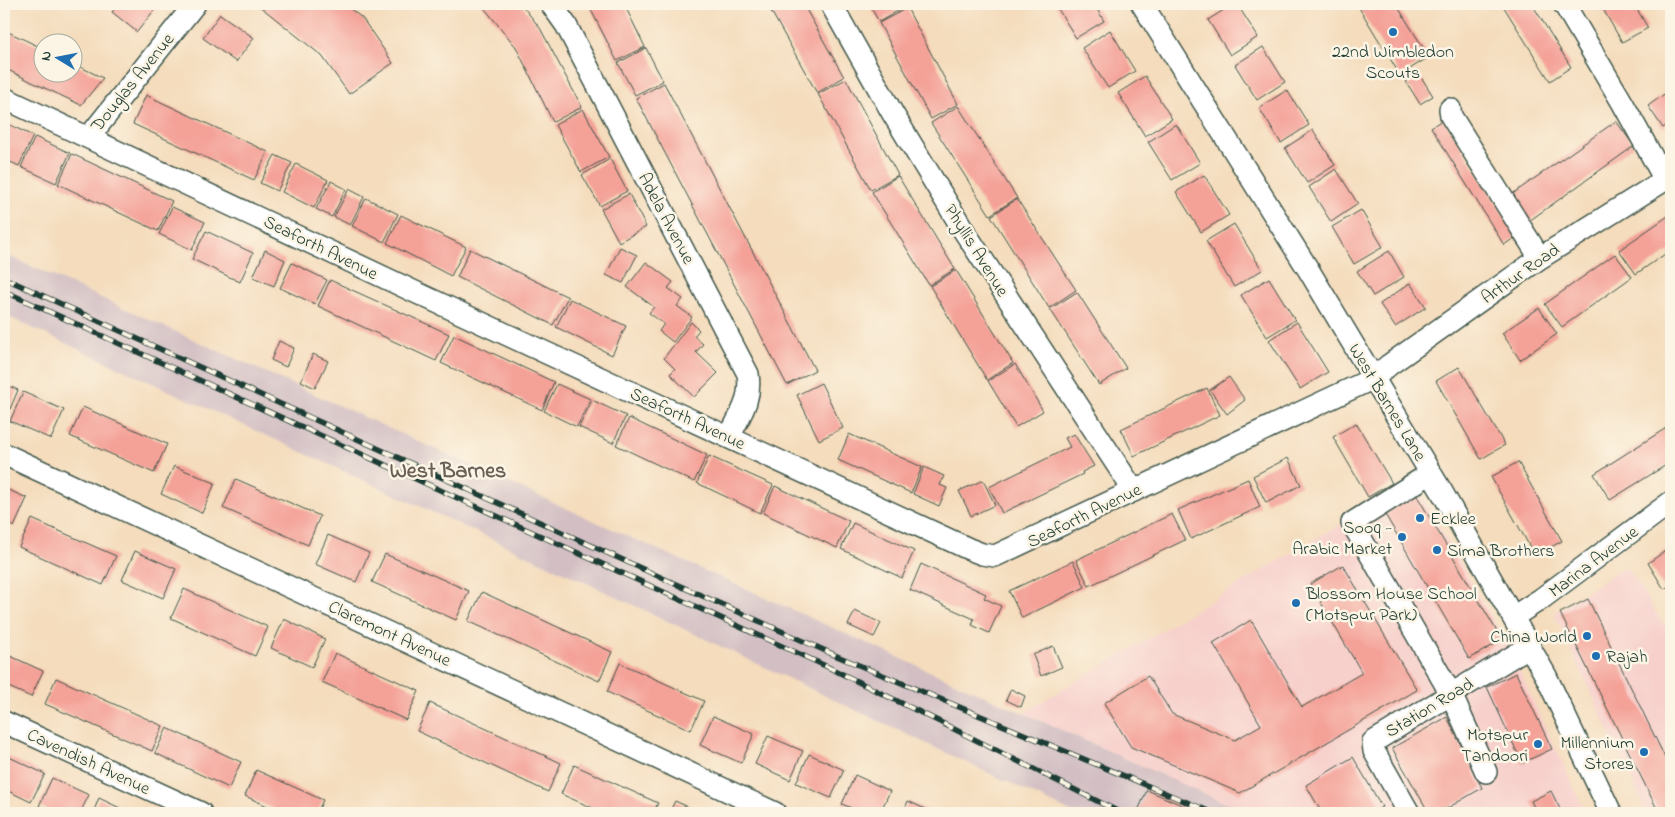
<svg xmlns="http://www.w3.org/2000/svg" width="1675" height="817" font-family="'Indie Flower',sans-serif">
<rect width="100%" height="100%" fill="#fcf5e5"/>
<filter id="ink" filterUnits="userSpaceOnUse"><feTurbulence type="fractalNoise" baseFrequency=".02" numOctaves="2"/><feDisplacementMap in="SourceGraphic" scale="10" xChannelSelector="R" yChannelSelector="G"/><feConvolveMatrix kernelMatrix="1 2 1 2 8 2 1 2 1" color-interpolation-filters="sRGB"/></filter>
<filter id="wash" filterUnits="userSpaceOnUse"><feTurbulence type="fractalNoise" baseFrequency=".0096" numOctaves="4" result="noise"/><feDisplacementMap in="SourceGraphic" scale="20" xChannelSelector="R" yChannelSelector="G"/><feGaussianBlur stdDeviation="1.12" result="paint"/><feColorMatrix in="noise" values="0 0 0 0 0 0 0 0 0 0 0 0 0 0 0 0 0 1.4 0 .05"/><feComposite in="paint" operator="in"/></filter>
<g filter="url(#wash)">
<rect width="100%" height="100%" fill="#f4dcbc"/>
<path fill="#f7d0cc" d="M1413 481 1505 640 1586 813H1247L1023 713Z
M1625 567 1632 574 1671 637V813H1647L1554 613Z"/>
<path fill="#d2bec3" d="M4 254 614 530 1247 813H1073L589 584 4 315Z"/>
<g id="blocks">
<path fill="#f4a198" d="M119 4H159L137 32 112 12Z
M257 4H344L362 18 393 63 349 94 322 56Z
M481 4H521L540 28 582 107 553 122 516 47Z
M588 4H624L645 47 617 61Z
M767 4H803L844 77 817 93Z
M869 4H905L906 6 879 22Z
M1055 4H1094L1104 21 1076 38Z
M1233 4H1237L1258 37 1230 55 1208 20Z
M1362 4H1396L1429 57 1400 75 1358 6Z
M1502 4H1532L1571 67 1550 81Z
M1600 4H1634L1648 28 1622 42Z
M907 8 958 104 931 119 879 23Z
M220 14 254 38 236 62 203 38Z
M4 30 42 48V72H72V63L103 78 81 105 32 82 4 68Z
M1110 30 1135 71 1108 88 1082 48Z
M1263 47 1285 82 1257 100 1235 65Z
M646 48 663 81 635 95 618 63Z
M1418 72 1433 96 1420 104 1405 80Z
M1145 76 1172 119 1145 136 1118 93Z
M846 79 898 175 871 190 818 94Z
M664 83 815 370 787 385 636 98Z
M1671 89V122L1663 128 1648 106Z
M1287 90 1309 125 1281 143 1259 108Z
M146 95 268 152 254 180 133 124Z
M958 106 1017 198 990 215 931 123Z
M583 109 609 157 581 172 555 125Z
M1444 119 1517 236 1504 245 1431 127Z
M1616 121 1634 146 1529 221 1511 195Z
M4 122 33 136 19 166 4 159Z
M1176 124 1200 163 1172 180 1148 142Z
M1313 130 1335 165 1307 183 1285 148Z
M35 137 70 153 56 183 21 167Z
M72 154 172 201 158 231 58 184Z
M275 155 292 163 277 191 260 183Z
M610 159 627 191 600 206 582 175Z
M296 164 328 180 314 208 282 192Z
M1336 169 1358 204 1331 222 1309 187Z
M1204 175 1229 215 1201 232 1176 192Z
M898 176 955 269 929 285 872 192Z
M331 181 346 189 332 217 316 209Z
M349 189 364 197 350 225 334 217Z
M629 194 646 227 619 242 601 209Z
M366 198 398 214 384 242 352 226Z
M1017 199 1076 290 1049 308 991 216Z
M172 207 205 222 192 250 159 234Z
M1361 210 1383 247 1354 264 1332 227Z
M1671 214V250L1636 274 1619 250Z
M401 215 466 247 451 276 387 243Z
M1234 224 1262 270 1234 287 1206 241Z
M206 231 253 253 240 282 192 259Z
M620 247 637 255 623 283 606 275Z
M470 249 568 297 553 325 457 277Z
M265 250 285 260 274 286 253 277Z
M1389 251 1404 277 1373 296 1357 271Z
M1615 254 1632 277 1562 327 1545 304Z
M646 262 673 282 668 288 683 299 677 306 692 317 673 342 659 331 664 324 649 313 654 307 627 287Z
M292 263 327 280 315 304 280 288Z
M956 270 1013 363 987 380 930 286Z
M1269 278 1295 320 1267 337 1241 295Z
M330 280 449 334 436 361 318 306Z
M1410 283 1426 307 1395 327 1380 304Z
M1077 292 1126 368 1099 385 1050 309Z
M570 299 626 326 612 355 556 327Z
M1539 308 1557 334 1520 360 1502 333Z
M691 322 699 330 694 336 703 344 696 352 718 373 694 397 670 374 675 369 664 358Z
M1297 322 1328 372 1300 389 1269 340Z
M454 335 554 382 542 410 441 363Z
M279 341 294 348 286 367 271 360Z
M313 354 328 361 315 388 301 381Z
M1015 364 1043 411 1016 427 988 381Z
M1459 367 1505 445 1481 459 1436 381Z
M1229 377 1245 400 1227 414 1210 390Z
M821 383 843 428 819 440 797 395Z
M4 384 18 390 6 419 4 418Z
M557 384 590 399 577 427 544 411Z
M1207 388 1220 415 1134 456 1121 429Z
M23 392 64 410 51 439 10 421Z
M592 400 626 416 613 443 579 427Z
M83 407 167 444 154 473 70 436Z
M629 418 707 455 694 482 616 445Z
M1356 423 1392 483 1368 497 1333 437Z
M1671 425V462L1610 500 1594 474Z
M849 434 922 467 911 493 838 460Z
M1074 434 1094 466 1082 472 1083 474 1002 513 989 487 1070 447 1065 438Z
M709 456 773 485 760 513 697 483Z
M1288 458 1301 485 1266 503 1253 476Z
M1518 462 1562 541 1535 556 1491 477Z
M174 466 215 483 202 513 161 494Z
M924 467 944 476 940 485 947 488 939 506 913 494Z
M236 479 320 516 308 545 223 508Z
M1248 479 1260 507 1191 539 1178 510Z
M983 480 995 505 971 516 959 491Z
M775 486 849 521 837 548 763 513Z
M4 488 27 498 14 527 4 522Z
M1413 489 1502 640 1469 659 1382 509Z
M1172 514 1185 540 1089 586 1076 560Z
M32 519 116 556 103 585 19 547Z
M853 523 914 551 902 578 841 549Z
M328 535 369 553 356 582 315 564Z
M1671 547V585L1664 589 1648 563Z
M135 551 176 569 163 598 122 580Z
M385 554 469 591 456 620 372 582Z
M1073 561 1085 587 1022 618 1009 591Z
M921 564 986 594 984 598 1001 606 989 633 972 625 974 619 910 590Z
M1343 565 1417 690 1240 793 1131 747 1104 703 1148 676 1172 714 1235 740 1261 725 1213 643 1251 620 1302 707 1362 673 1310 584Z
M184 589 268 627 255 656 171 618Z
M482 592 612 652 599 681 468 621Z
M1588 599 1671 770V813H1659L1560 613Z
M855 611 881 623 874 637 848 625Z
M284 619 325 639 312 667 271 648Z
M1053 646 1062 667 1041 676 1033 655Z
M4 653 43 671 31 697 4 685Z
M335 653 419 691 406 720 322 682Z
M620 663 704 701 691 730 607 692Z
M1516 673 1552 749 1522 763 1487 687Z
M56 678 163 726 152 751 45 704Z
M1011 689 1025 696 1021 707 1006 700Z
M430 703 561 763 548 792 417 731Z
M713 716 754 734 741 763 700 745Z
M1447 717 1482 788 1439 813H1429L1392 748Z
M167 728 241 762 229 788 155 753Z
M768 736 803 751 790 780 755 764Z
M809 754 844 770 831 798 796 783Z
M5 755 45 774 31 802 4 789Z
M1353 757 1382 807 1371 813H1322L1306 785Z
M574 765 658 803 653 813H604L561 794Z
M256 770 323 800 317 813H283L245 796Z
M855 775 890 791 880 813H863L842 804Z
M52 778 89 795 80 813H54L39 806Z
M1147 790 1200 813H1137Z
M1551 791 1562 813H1537L1531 801Z
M99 798 120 808 131 813H93Z
M675 801 695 810 701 813H669Z
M908 801 925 809 934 813H903Z"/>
</g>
</g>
<g filter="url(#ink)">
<use href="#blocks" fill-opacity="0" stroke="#3f5548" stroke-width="1"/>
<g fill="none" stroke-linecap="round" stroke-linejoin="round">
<g stroke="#3f5548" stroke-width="24">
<path id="minor" d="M551 4 566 25 748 374C752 400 740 415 729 437
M831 4 893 114 964 231 1134 491
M1142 4 1308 269 1442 492 1546 676 1611 813
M1564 4 1622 102 1665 180
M4 98 415 292 969 549 982 554 995 556 1374 378 1389 365 1540 258 1671 176
M1450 109 1451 116 1540 258
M89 137 195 4
M4 454 775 813
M1431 473 1352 523 1451 694 1486 772
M1513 617 1541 599 1671 502
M4 722 201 813
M1409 813 1374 751 1373 742 1530 646"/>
</g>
<use href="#minor" stroke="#fff" stroke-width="21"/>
<g stroke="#1f3d34" stroke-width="5.5">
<path id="rail" d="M4 278 669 581 837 656 1213 813
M4 291 830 668 944 724 1121 813"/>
</g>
<use href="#rail" stroke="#fcf5e5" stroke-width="4" stroke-dasharray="11" stroke-linecap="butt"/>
</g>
</g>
<g fill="#1f6fb2" stroke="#fcf5e5" stroke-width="2">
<circle cx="1393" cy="32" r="5"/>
<circle cx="1420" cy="518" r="5"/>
<circle cx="1402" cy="537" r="5"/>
<circle cx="1437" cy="550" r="5"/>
<circle cx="1296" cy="603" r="5"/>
<circle cx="1587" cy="636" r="5"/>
<circle cx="1596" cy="656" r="5"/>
<circle cx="1538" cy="744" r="5"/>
<circle cx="1644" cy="752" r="5"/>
</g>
<g text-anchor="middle" stroke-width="5" stroke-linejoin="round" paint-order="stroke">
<g font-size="18" fill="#1f3d34" stroke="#fcf5e5" text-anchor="start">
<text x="1393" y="57" text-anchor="middle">22nd Wimbledon<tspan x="1393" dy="21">Scouts</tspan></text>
<text x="1430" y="524">Ecklee</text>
<text x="1392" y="533" text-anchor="end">Sooq -<tspan x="1392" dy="21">Arabic Market</tspan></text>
<text x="1447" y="556">Sima Brothers</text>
<text x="1306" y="599">Blossom House School<tspan x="1306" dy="21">(Motspur Park)</tspan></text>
<text x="1577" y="642" text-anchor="end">China World</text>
<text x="1606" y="662">Rajah</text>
<text x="1528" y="740" text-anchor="end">Motspur<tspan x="1528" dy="21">Tandoori</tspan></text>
<text x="1634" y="748" text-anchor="end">Millennium<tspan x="1634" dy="21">Stores</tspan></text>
</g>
<g font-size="18" fill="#1f3d34" stroke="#fcf5e5">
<text transform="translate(132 82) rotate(-51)" y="6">Douglas Avenue</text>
<text transform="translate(667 218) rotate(62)" y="6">Adela Avenue</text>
<text transform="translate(321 247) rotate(26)" y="6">Seaforth Avenue</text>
<text transform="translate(977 250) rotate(58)" y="6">Phyllis Avenue</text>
<text transform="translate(1520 273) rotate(-35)" y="6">Arthur Road</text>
<text transform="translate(1388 402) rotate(59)" y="6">West Barnes Lane</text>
<text transform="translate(688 418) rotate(25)" y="6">Seaforth Avenue</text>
<text transform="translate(1084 515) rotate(-26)" y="6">Seaforth Avenue</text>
<text transform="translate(1593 561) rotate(-37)" y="6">Marina Avenue</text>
<text transform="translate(390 633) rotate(25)" y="6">Claremont Avenue</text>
<text transform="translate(1429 707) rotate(-31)" y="6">Station Road</text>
<text transform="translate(89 761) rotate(25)" y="6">Cavendish Avenue</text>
</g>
<g font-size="22" font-weight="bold" fill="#6a6057" stroke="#fcf5e5">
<text x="448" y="477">West Barnes</text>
</g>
</g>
<rect width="1675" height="817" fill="none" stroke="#fcf5e5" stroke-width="20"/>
<g transform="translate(58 58) rotate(280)"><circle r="24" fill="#fcf5e5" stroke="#a4ab9e"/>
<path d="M0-4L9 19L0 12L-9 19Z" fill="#1f6fb2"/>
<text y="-8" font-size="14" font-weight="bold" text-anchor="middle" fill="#1f3d34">N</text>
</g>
</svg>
